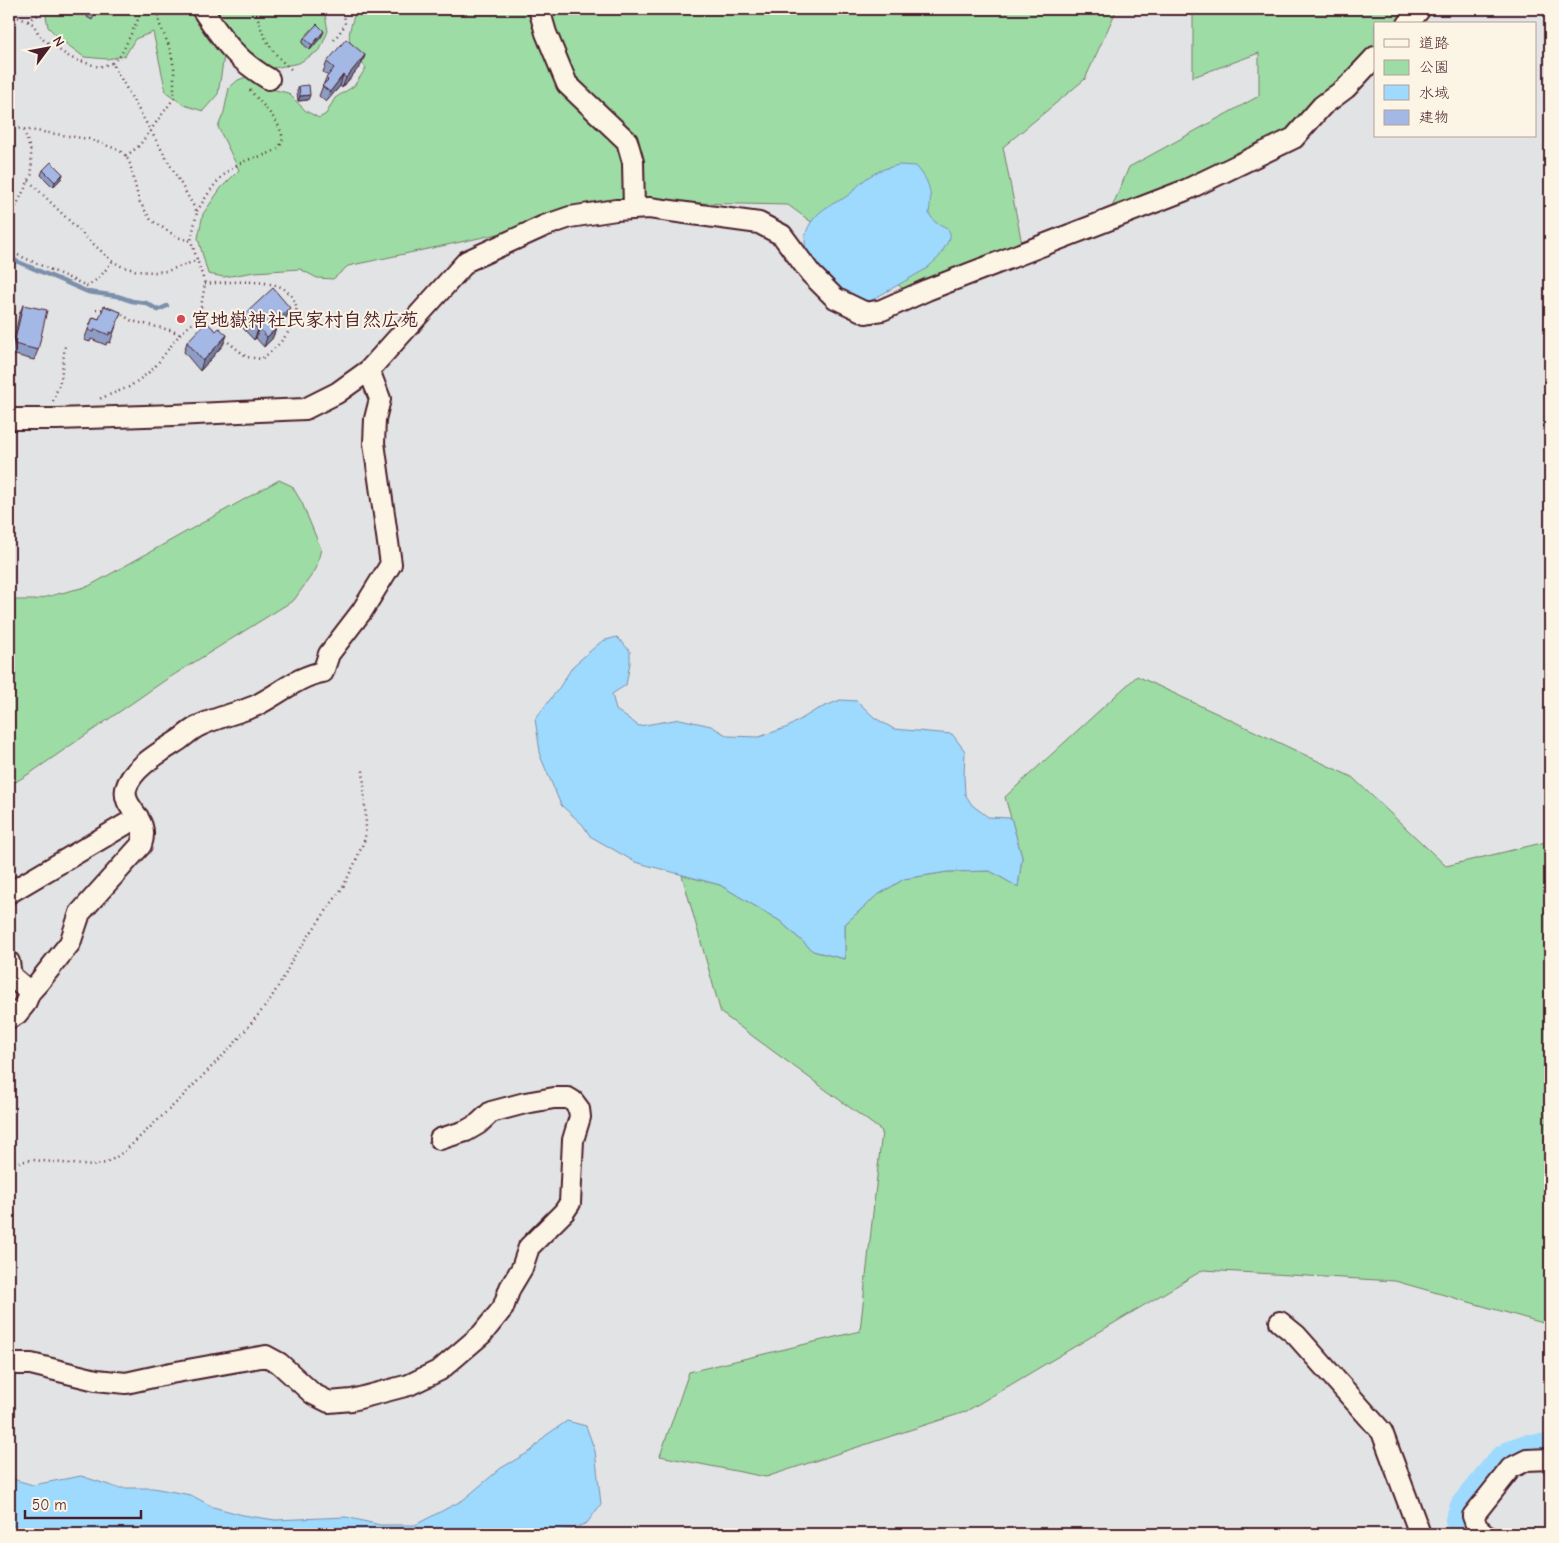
<svg xmlns="http://www.w3.org/2000/svg" width="1559" height="1543" font-family="'Comic Neue','Klee One',sans-serif">
<rect width="100%" height="100%" fill="#e2e3e5"/>
<filter id="ink" filterUnits="userSpaceOnUse"><feTurbulence type="fractalNoise" baseFrequency=".02" numOctaves="2"/><feDisplacementMap in="SourceGraphic" scale="10" xChannelSelector="R" yChannelSelector="G"/><feConvolveMatrix kernelMatrix="1 2 1 2 8 2 1 2 1" color-interpolation-filters="sRGB"/></filter>
<g filter="url(#ink)">
<path fill="#9ddca4" stroke="#747e68" d="M53 9H324L328 31 320 50 299 63 274 68 259 67 240 54 224 56 218 94 203 111 184 105 166 92 153 32 135 39 125 56 107 59 84 57 61 40 48 27 46 16Z
M353 9H1117L1085 79 1003 147 1023 249 909 293 788 205 648 202 348 266 333 279 317 278 300 269 255 272 224 277 208 274 198 238 203 214 221 188 239 170 218 127 224 112 229 88 238 80 249 76 267 88 288 93 306 111 319 118 326 114 335 98 354 86 366 68C347 44 345 40 356 11Z
M1193 9H1435L1419 24H1375V60L1247 164 1107 219 1129 167 1259 96V53L1193 77Z
M279 480 292 486 302 503 321 549 316 569 294 600 164 681 32 772 9 786V600H34L89 586Z
M1137 676 1352 777 1446 866 1550 841V1325L1395 1281 1203 1270 965 1412 766 1477 660 1456 689 1372 860 1331 882 1131 721 1013 682 875 720 885 780 921 813 951 845 959V924L876 896 904 879 947 872 990 871 1018 887 1022 857 1005 797Z"/>
<path fill="#9ddafe" stroke="#7c8faa" d="M899 165 916 166C931 183 932 193 929 214L935 222 947 228 950 233V238L939 257 926 269 870 301C852 299 841 290 827 279 802 258 795 231 824 209 832 203 843 200 850 194 854 191 857 186 861 183 872 173 884 168 899 165Z
M617 637 630 651V663L626 685 612 694 616 710 639 726 680 719 711 726 728 736 759 737 788 727 816 710 840 700 857 701 875 718 894 729 952 734 965 751 964 776 965 794 972 805 988 817 1011 818 1022 857 1018 887 990 871 947 872 904 879 876 896 845 924V959L813 951 780 921 720 885 635 862 590 836 583 825 561 805 541 758 535 719 559 688 573 666 602 641Z
M567 1421 586 1426 595 1451 601 1504 587 1523 570 1530 542 1534H9V1474L16 1480 33 1485 81 1476 118 1488H153L191 1495 213 1507 243 1515 275 1520 346 1517 380 1525H415L463 1500 501 1468 531 1451 545 1436Z"/>
<g fill="none" stroke-linecap="round" stroke-linejoin="round">
<path stroke="#7c8faa" stroke-width="4.5" d="M9 258 88 292 117 296 132 301 146 303 158 310 167 306"/>
<path stroke="#9ddafe" stroke-width="28" d="M1465 1534 1459 1520 1464 1506 1502 1460 1515 1452 1527 1448H1550"/>
<g stroke="#4a1f2b" stroke-width="24">
<path id="minor" d="M202 9C222 39 236 60 269 79
M539 9 546 33 567 84 627 141 633 162 634 209
M1408 24 1420 9
M9 419H57L174 415 305 409 337 393 369 370 467 261 544 226 570 217 616 210 649 208 759 223 782 235 811 274 835 298 866 313 882 310 927 290 1186 190 1294 138 1322 106 1346 88 1375 57
M9 893 138 817
M9 962 11 976 30 992
M9 1018 17 1014 25 1004 30 992 39 982 70 943 80 913 141 845C151 817 122 810 126 789 131 768 162 751 179 740 186 735 193 728 201 725 218 717 238 713 255 706 278 695 298 676 323 672L329 654 362 611 391 564 374 443 375 419 380 399 369 370
M1280 1322 1296 1335 1382 1432 1420 1534
M9 1364H31L96 1380 126 1383 171 1373 266 1356 279 1363 313 1394 329 1402 352 1400 409 1385 440 1370 482 1334 503 1308 510 1288 522 1268 529 1247 564 1212 570 1203 573 1140 580 1117 579 1109 573 1101 568 1098H554L525 1103 491 1112 478 1124 466 1131 440 1139
M1485 1534 1477 1527 1473 1516 1511 1468 1527 1460 1550 1459"/>
</g>
<path stroke="#4a1f2b" stroke-width="2.5" stroke-dasharray="1 4" stroke-linecap="butt" d="M256 9C260 34 272 54 292 70
M9 13 33 24 41 38 71 58 99 67 112 63 197 212 191 241
M28 21 48 9
M334 40 345 25 344 9
M112 63 121 55 143 9
M9 127 89 139 119 150 126 156 130 164 139 201 151 220 177 237 191 241 205 284 201 307 195 321 180 334 154 368 143 377 129 387 99 399
M126 156 139 146 174 98V68L170 48 159 23 158 9
M29 181 89 240 112 261 121 266 137 271 155 272 167 271 198 260
M197 211C205 199 213 184 225 174 230 169 238 164 245 161 256 156 286 154 282 135 277 116 259 103 248 87
M9 220 32 174 31 152 24 130
M9 251 87 286 99 278 112 262
M205 284C227 282 260 279 281 287 285 289 287 292 290 294 310 314 278 349 261 359L247 357 223 338
M96 310 106 309
M118 312 132 321 170 330 180 334
M197 318 207 325
M53 401 61 379 65 345
M9 1163 33 1160 93 1166 105 1163 115 1158 127 1149 177 1102 234 1044 268 1003 285 975 293 958 343 887 354 865 365 839 366 824 363 769"/>
<use href="#minor" stroke="#fcf5e5" stroke-width="20"/>
</g>
<path fill="#8d9ec6" stroke="#4a1f2b" d="M90 9H97L92 20 87 17Z
M106 9H117L113 16 105 11Z
M322 36 310 50 302 43 304 38Z
M365 55 361 65 342 88 340 86 326 102 319 96 326 78 328 76 323 72 327 62Z
M299 86 308 100 298 101 297 91Z
M43 170 63 174 61 179 53 187 41 175Z
M23 305 38 350 34 360 11 354 19 315Z
M290 308 286 318 279 325 277 322 273 326 276 329 272 339 264 347 256 338 254 340 241 326 244 315Z
M121 312 110 343 107 342 106 345 91 339 90 342 84 340 93 317 99 319Z
M216 331 227 335 223 345 200 371 184 352 187 342Z"/>
<path fill="#7381a1" stroke="#4a1f2b" d="M324 31 322 36 310 50 312 45Z
M365 55 361 65 342 88 346 78Z
M343 75 340 86 326 102 330 92Z
M310 95 308 100 298 101 300 96Z
M63 174 61 179 53 187 55 182Z
M290 308 286 318 279 325 282 315Z
M280 312 277 322 266 332 270 322Z
M259 328 256 338 254 340 258 330Z
M276 329 272 339 264 347 267 337Z
M227 335 223 345 200 371 203 361Z"/>
<path fill="#a4b8e6" stroke="#4a1f2b" d="M90 9H97L94 14 89 12Z
M317 24 324 31 312 45 304 38Z
M346 39 365 55 346 78 343 75 330 92 322 86 328 80 326 78 334 68 327 62Z
M309 85 310 95 300 96 299 86Z
M51 162 63 174 55 182 43 170Z
M273 288 290 308 282 315 280 312 270 322 276 329 267 337 259 328 258 330 244 315Z
M23 305 47 310 38 350 14 344Z
M104 306 121 312 113 333 110 332 109 335 95 329 94 332 88 330 93 317 99 319Z
M206 322 216 331 219 328 227 335 203 361 187 342Z"/>
</g>
<circle fill="#d1495b" stroke="#fcf5e5" stroke-width="2" cx="181" cy="319" r="5"/>
<g text-anchor="middle" stroke-width="4" stroke-linejoin="round" paint-order="stroke">
<g font-size="19" font-weight="bold" fill="#4a1f2b" stroke="#fcf5e5" text-anchor="start">
<text x="191" y="326">宮地嶽神社民家村自然広苑</text>
</g>
</g>
<rect width="1559" height="1543" fill="none" stroke="#fcf5e5" stroke-width="30"/>
<rect x="15" y="15" width="1529" height="1513" fill="none" stroke="#4a1f2b" stroke-width="2" filter="url(#ink)"/>
<rect x="1374" y="22" width="162" height="115" fill="#fcf5e5" stroke="#b59f9b"/>
<rect x="1384" y="39" width="25" height="8" fill="#fcf5e5" stroke="#b59f9b"/>
<text x="1419" y="48" font-size="15" fill="#4a1f2b">道路</text>
<rect x="1384" y="60" width="25" height="15" fill="#9ddca4" stroke="#b59f9b"/>
<text x="1419" y="72" font-size="15" fill="#4a1f2b">公園</text>
<rect x="1384" y="85" width="25" height="15" fill="#9ddafe" stroke="#b59f9b"/>
<text x="1419" y="98" font-size="15" fill="#4a1f2b">水域</text>
<rect x="1384" y="110" width="25" height="15" fill="#a4b8e6" stroke="#b59f9b"/>
<text x="1419" y="122" font-size="15" fill="#4a1f2b">建物</text>
<g transform="translate(48 48) rotate(58)" stroke="#fcf5e5" stroke-width="4" paint-order="stroke">
<path d="M0-4L9 19L0 12L-9 19Z" fill="#4a1f2b"/>
<text y="-8" font-size="14" font-weight="bold" text-anchor="middle" fill="#4a1f2b">N</text>
</g>
<path d="M25 1510v8h116v-8" fill="none" stroke="#4a1f2b" stroke-width="2.5"/>
<text x="32" y="1510" font-size="15" fill="#4a1f2b" stroke="#fcf5e5" stroke-width="4" paint-order="stroke">50 m</text>
</svg>
